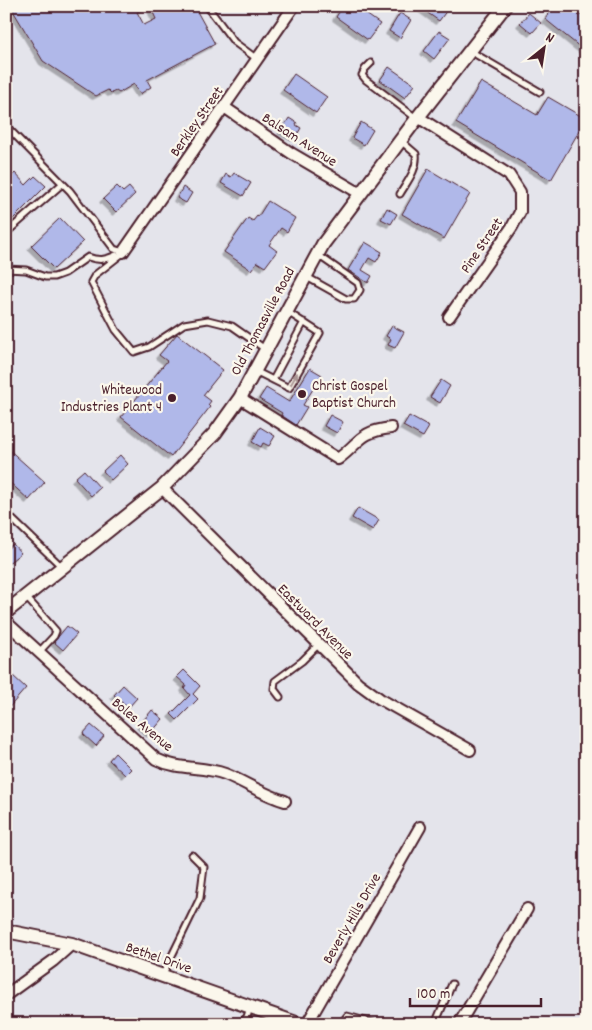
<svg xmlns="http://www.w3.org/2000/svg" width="592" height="1030" font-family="Dekko,sans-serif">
<defs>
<filter id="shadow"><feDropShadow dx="-3.5" dy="3.5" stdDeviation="0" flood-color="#0004"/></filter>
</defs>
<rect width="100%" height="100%" fill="#e4e4eb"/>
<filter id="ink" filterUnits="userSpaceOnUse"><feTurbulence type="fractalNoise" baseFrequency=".02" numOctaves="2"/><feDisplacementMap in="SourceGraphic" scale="10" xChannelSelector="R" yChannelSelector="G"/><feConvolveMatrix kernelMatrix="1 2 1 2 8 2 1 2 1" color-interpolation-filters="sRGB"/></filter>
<g filter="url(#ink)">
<path fill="#b0b8e9" stroke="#4a1f2b" filter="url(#shadow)" d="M17 6H147L137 12 144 25 156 19 150 6H194L215 44 147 80 151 87 140 94 134 84 119 93 116 91 111 93 108 90 96 96 43 61 12 9Z
M343 6H355L380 24 368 40 336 17Z
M418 6H450L439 21Z
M555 6H569L586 20V52L545 19Z
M400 13 411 20 400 38 389 31Z
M529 13 541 23 532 33 520 23Z
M439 31 450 38 434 59 424 51Z
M389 67 415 85 405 98 380 80Z
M294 74 327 97 316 113 283 90Z
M481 82 537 115 548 97 586 119 551 180 456 123Z
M289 118 297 123 296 125 301 128 295 138 281 131Z
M361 122 373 130 364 145 352 138Z
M428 169 470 194 444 239 402 214Z
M15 173 26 185 35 176 46 186 12 220 6 215V182Z
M234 173 251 183 243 196 221 183 226 174 231 177Z
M117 186 123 192 129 187 135 194 116 212 103 199Z
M183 187 192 193 186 203 177 198Z
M268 201 295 218 287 232 281 228 269 245 277 251 265 267 257 262 251 270 224 252 248 218 253 221 257 216 258 217Z
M387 208 397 214 391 224 381 219Z
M60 218 83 242 54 269 31 246Z
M365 242 382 252 376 262 369 258 362 270 372 276 368 283 348 270Z
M392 326 404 332 395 348 388 345 391 339 386 336Z
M177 334 223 370 203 395 211 401 208 405 210 407 171 457 121 417 167 361 159 355Z
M310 368 322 375 303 405 307 407 296 425 281 415 282 413 259 399 266 388 289 402Z
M441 380 450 386 440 403 430 397Z
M330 415 343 422 337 433 324 426Z
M409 416 429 427 423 437 403 426Z
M260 427 275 436 269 446 263 443 261 447 252 442Z
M6 447 45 482 29 500 6 479Z
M120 455 128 464 111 480 103 471Z
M84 470 100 488 91 496 75 478Z
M358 508 379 520 373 530 352 518Z
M13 544 21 553 6 565V550Z
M67 626 77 634 63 650 54 642Z
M184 670 200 686 193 694 198 699 177 720 171 714 190 695 184 688 186 685 177 677Z
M12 675 26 688 6 711V681Z
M123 685 137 698 128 708 114 695Z
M152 710 163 719 150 734 140 725Z
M91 725 104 736 96 746 83 734Z
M115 753 131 769 125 775 109 760Z"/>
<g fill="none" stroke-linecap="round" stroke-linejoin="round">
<g stroke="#4a1f2b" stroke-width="9">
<path id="service" d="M207 6 234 42 257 59
M584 6 586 8
M470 51 540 92
M371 63 365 69 362 75 366 80 416 118
M6 126 70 191 114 249 123 252
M400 194C407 182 418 169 416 154L401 141
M6 233 62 184
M123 253 95 275 91 282 116 330 134 352 149 347 184 324 208 320 232 326 265 349
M6 269 26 270 45 277H54L65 273 88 257C99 261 105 260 116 255
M305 276 346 299H354L360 290 358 283 318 255
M255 371 289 388 320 333 286 311
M273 380 304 322
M6 513 62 567
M26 597 56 631 54 636 39 652
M280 697 274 689 275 681 302 661 319 644
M162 976 200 898 204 867 192 855
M240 1024 247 1017 250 1007
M341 1024 347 1016 377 1024
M435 1024 452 984"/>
</g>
<g stroke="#4a1f2b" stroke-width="14">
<path id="minor" d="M224 107 291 153 361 194
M418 117 509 175 520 192V212L512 227 449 317
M123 252 294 6
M240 398 338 459C361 442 358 432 391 428
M162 488 358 683 380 699 470 750
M6 622 156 759C179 771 202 765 225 774 245 782 264 795 285 801
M6 995 53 961 72 944
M307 1024 420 827
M459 1024 527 909"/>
</g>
<g stroke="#4a1f2b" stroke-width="16">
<path id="tertiary" d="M6 612 162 488 215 433 240 398 323 244 418 117 505 6
M6 931 72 944 299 1024"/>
</g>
<use href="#service" stroke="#fbf7ec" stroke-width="5"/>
<use href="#minor" stroke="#fbf7ec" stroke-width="10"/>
<use href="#tertiary" stroke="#fbf7ec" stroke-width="12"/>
</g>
<defs><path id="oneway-solid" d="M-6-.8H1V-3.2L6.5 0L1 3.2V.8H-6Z" transform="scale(1.25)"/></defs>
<use fill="#ab9695" href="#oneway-solid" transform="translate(294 379) rotate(-61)"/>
</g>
<g fill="#4a1f2b" stroke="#fbf7ec" stroke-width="2">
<circle cx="302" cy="394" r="5"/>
<circle cx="172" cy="398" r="5"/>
</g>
<g text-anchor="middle" stroke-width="4.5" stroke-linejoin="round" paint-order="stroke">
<g font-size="15" fill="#4a1f2b" stroke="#fbf7ec">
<text transform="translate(196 121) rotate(-55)" y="5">Berkley Street</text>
<text transform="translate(300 139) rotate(33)" y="5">Balsam Avenue</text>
<text transform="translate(481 245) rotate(-56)" y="5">Pine Street</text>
<text transform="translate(262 321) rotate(-62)" y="5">Old Thomasville Road</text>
<text transform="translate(316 621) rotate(45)" y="5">Eastward Avenue</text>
<text transform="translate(143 724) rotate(40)" y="5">Boles Avenue</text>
<text transform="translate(351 918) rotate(-60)" y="5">Beverly Hills Drive</text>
<text transform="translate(159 957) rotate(19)" y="5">Bethel Drive</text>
</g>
<g font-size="15" fill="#4a1f2b" stroke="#fbf7ec" text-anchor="start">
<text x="312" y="390">Christ Gospel<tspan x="312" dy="17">Baptist Church</tspan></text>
<text x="162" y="394" text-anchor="end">Whitewood<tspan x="162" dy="17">Industries Plant 4</tspan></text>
</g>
</g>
<rect width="592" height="1030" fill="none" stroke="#fbf7ec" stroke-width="25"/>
<rect x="12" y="12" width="567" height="1005" fill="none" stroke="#4a1f2b" stroke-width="2" filter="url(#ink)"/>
<g transform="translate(544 48) rotate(30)" stroke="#fbf7ec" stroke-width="4" paint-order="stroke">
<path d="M0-4L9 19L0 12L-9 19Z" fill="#4a1f2b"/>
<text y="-8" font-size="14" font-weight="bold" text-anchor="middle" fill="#4a1f2b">N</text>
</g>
<path d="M410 998v8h131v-8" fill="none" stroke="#4a1f2b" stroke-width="2.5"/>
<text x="417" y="998" font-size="15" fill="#4a1f2b" stroke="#fbf7ec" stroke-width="4" paint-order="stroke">100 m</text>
</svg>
